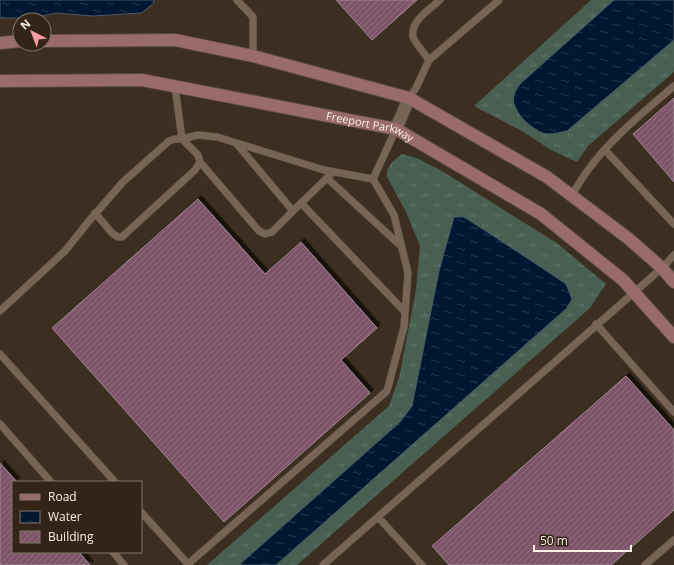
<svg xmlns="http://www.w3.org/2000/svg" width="674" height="565" font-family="'Open Sans',sans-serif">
<defs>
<pattern id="grass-tufts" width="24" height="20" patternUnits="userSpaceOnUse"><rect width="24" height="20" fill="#476052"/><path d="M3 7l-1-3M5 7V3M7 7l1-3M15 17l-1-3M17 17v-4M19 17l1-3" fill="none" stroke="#62776b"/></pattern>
<pattern id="water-ripples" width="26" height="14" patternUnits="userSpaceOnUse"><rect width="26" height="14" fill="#001731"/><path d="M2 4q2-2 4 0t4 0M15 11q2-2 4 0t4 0" fill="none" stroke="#26394f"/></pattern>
<pattern id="building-hatch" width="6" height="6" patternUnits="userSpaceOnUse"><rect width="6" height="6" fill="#7e5467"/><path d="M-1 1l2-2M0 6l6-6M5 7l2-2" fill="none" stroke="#916d7d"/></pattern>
<filter id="shadow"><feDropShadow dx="3.5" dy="-3.5" stdDeviation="0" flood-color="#0009"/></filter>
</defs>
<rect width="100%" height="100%" fill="#3c2e21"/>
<path fill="url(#grass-tufts)" d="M591 0H674V72L588 146 577 162 551 150 522 131 474 106Z
M402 154 417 158 442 171 558 244 606 284 590 308 297 565H207L389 406 399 378 416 290 420 246 406 212 387 177V170L392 162Z"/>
<path fill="url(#water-ripples)" stroke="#4b5868" d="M0 0H154L153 4 141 13 93 16 56 13 32 18H0Z
M614 0H674V40L567 131C561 132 554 134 548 134 534 133 509 110 514 95 515 91 518 87 520 84Z
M454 217H464L518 252 566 284 572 299 567 308 276 565H239L400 422 412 406 439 271Z"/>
<path fill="url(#building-hatch)" stroke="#9e8791" filter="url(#shadow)" d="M336 0H417L372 40Z
M674 98V182L633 134Z
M198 199 265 274 301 242 377 328 341 360 370 393 224 522 52 328Z
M626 376 674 430V510L611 565H449L432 546Z
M0 463 17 482H13V552H79L90 565H0Z"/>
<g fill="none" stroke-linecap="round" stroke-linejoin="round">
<g stroke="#564a3e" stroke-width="8">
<path id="service" d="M237 0 253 17V56
M429 60C425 54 415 43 413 37 410 21 430 9 440 0
M175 86 182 139 198 135 217 137 324 170 373 179
M409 98 416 88 429 60 499 0
M236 143 293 211 333 172
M605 150 674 224
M200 162 259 231 265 234 272 232 293 211
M327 178 402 247
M571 196C577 187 582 178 588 170 611 138 644 112 674 86
M301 203 405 312
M0 311 65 251 89 221 123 182 169 141 175 139H182L198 155 200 162 195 170 122 237H118L112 233 95 213
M596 324 674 412
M0 354 115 482
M0 424 51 482
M141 512 188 564 387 391 404 327 408 273 394 215 373 179 396 129
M378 517 422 565
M113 552 124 565
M323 565 662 268 674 255
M645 565 674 540"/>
</g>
<g stroke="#564a3e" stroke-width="14">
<path id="minor" d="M396 129 409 98"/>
</g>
<g stroke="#564a3e" stroke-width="14">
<g id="secondary">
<path d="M44 41 175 40 253 56 409 98 547 177 629 239 662 268 674 282"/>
<path d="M0 43 20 41"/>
<path id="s1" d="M0 81 142 80 396 129 541 214 623 280 674 337"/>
</g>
</g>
<use href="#service" stroke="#766557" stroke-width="7"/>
<use href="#minor" stroke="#766557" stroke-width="12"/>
<use href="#secondary" stroke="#996b6a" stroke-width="12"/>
</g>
<g text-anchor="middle" stroke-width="4" stroke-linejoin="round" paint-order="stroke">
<g font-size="11" fill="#f9efe7" stroke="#322417">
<text dy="4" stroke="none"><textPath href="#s1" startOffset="375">Freeport Parkway</textPath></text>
</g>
</g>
<rect x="12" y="481" width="130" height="72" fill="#322417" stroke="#82756a"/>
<rect x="20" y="494" width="20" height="6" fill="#996b6a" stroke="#82756a"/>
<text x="48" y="501" font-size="12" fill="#f9efe7">Road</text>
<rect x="20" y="511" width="20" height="12" fill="url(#water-ripples)" stroke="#82756a"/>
<text x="48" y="521" font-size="12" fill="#f9efe7">Water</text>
<rect x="20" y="531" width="20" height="12" fill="url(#building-hatch)" stroke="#82756a"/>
<text x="48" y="541" font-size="12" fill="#f9efe7">Building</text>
<g transform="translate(32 32) rotate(318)"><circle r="19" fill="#322417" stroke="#82756a"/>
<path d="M0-3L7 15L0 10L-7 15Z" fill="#f49aa1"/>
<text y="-6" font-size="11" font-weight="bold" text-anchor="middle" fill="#f9efe7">N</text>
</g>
<path d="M534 545v6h97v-6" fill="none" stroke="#f9efe7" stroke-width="2"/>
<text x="540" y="545" font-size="12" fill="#f9efe7" stroke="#322417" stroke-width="3" paint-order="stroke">50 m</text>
</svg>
